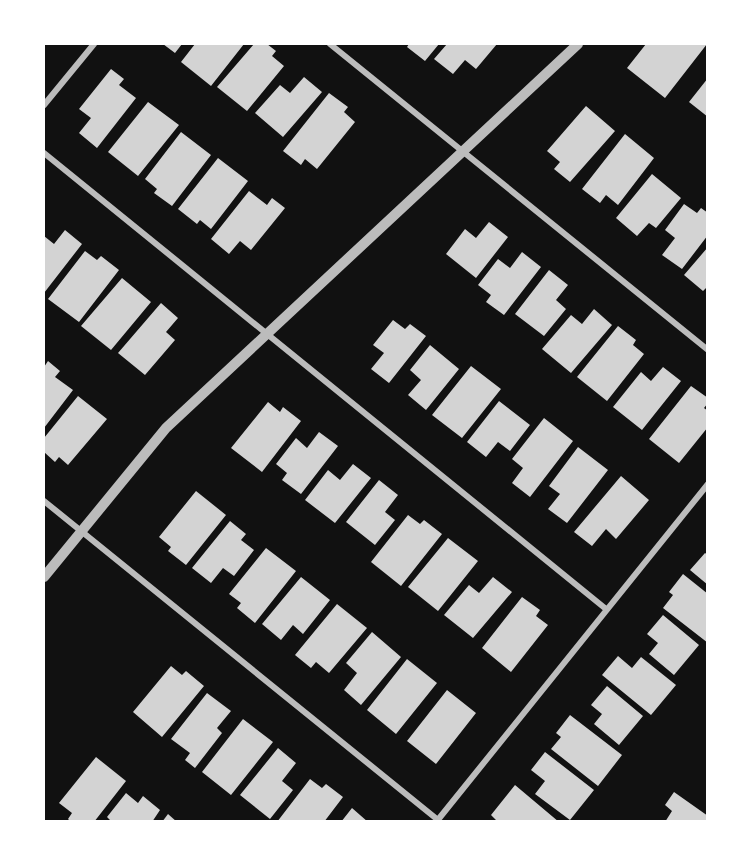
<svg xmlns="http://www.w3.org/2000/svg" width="751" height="865" font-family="Montserrat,sans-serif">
<rect width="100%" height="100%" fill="#111"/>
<path fill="#d3d3d3" d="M163 44H182L175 53Z
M195 44H244L211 86 181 62Z
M254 44H267L276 51 272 56 284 66 247 111 217 87Z
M409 44H439L425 61 407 47Z
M447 44H497L476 69 465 60 453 74 434 59Z
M646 44H707L665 98 627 68Z
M111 69 124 79 119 85 136 98 97 148 79 133 91 118 79 109Z
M304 77 322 92 283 137 255 113 280 85 290 93Z
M708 78V117L689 102Z
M329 93 348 107 344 112 355 122 317 169 305 159 301 165 283 151Z
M148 102 179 125 138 176 108 152Z
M586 106 615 131 570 182 554 169 560 162 547 151Z
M181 132 211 155 172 206 154 193 157 189 145 179Z
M625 134 654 158 618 205 606 195 600 203 582 189Z
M218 158 248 181 211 229 200 220 197 224 178 209Z
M652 174 681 198 656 228 649 223 637 236 616 218Z
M249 191 267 205 272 198 285 208 251 250 240 241 229 254 211 239Z
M684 204 697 213 701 208 708 213V235L682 269 662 255 675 238 665 230Z
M489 222 508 237 476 278 446 254 465 229 476 238Z
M65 230 82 244 44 293V236L54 244Z
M708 247V286L703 291 684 275Z
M85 251 97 260 101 256 119 270 79 322 48 299Z
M522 252 541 267 504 315 486 302 491 295 478 285 498 259 510 268Z
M549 270 568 285 556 300 566 309 544 336 515 314Z
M122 278 151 302 111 350 81 326Z
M161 303 178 318 166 332 175 340 145 375 118 353Z
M594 309 612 325 571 373 542 349 571 315 582 324Z
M393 320 405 329 410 324 426 336 389 383 371 369 384 353 373 345Z
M618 326 636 340 633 345 644 354 607 401 577 377Z
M430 345 459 369 426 410 408 395 421 380 410 370Z
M48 361 60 371 55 377 73 390 44 428V367Z
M471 366 501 389 462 438 432 415Z
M663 367 681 381 642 430 613 407 641 372 651 381Z
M691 386 708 398V403L704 408 708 411V427L679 463 649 439Z
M78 396 107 419 68 465 59 457 55 462 44 452V438Z
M499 401 530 425 510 451 498 442 486 457 467 442Z
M268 402 280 412 283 407 301 421 262 472 231 448Z
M544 418 573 441 530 497 512 483 523 468 512 459Z
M319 432 338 446 301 494 282 480 287 473 276 464 296 438 307 448Z
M578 447 608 470 567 523 548 509 560 494 549 486Z
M353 464 371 478 335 523 305 500 328 470 340 480Z
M621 476 649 500 616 539 606 529 592 546 574 532Z
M379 480 398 495 385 512 395 520 375 545 346 522Z
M196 491 226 515 186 565 168 551 171 547 159 537Z
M408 515 420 524 424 520 442 534 401 586 371 562Z
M230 521 246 534 241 540 254 550 234 576 223 568 211 583 192 568Z
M448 538 478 561 438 611 408 587Z
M266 548 296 571 255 623 237 608 241 603 229 594Z
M705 553 708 555V585L690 570Z
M683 574 708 594V643L663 608 673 595 669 592Z
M301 577 330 600 303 634 293 625 281 640 262 624Z
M493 577 512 592 473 638 444 615 469 585 479 593Z
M522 597 540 610 536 616 548 625 511 672 482 648Z
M337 604 367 628 329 673 316 662 311 668 295 655Z
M663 615 699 645 674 675 649 654 658 643 647 634Z
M372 632 401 657 361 705 344 690 357 673 346 663Z
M618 656 632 668 641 657 676 685 651 715 602 675Z
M407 659 437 683 396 734 367 710Z
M171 666 182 675 186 671 204 686 162 737 133 712Z
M607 686 643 716 619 745 594 724 602 714 591 705Z
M447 690 476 713 436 764 407 741Z
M207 693 231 711 217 728 222 733 195 768 185 760 190 753 171 739Z
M570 715 622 755 598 786 551 749 561 737 556 733Z
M243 719 273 742 231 795 202 772Z
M278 748 296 763 282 781 293 790 270 819 240 795Z
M545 752 594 790 570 820 535 794 545 781 531 770Z
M96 757 126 781 94 822H71L68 819 72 813 59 803Z
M310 779 322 788 326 784 343 797 324 822H277Z
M515 785 559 822H498L491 815Z
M674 792 708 816V822H665L672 811 665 805Z
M126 793 138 803 143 796 160 810 152 822H112L107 817Z
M352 808 368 822H341Z
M168 814 177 822H162Z"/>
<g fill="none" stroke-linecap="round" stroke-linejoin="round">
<path stroke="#bcbcbc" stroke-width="6" d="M330 44 708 350
M44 105 94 44
M44 153 606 609
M44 501 438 820
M437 821 708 484"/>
<path stroke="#bcbcbc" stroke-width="10" d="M44 577 166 428 578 44"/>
</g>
<rect width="751" height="865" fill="none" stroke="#ffffff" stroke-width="90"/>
</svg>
